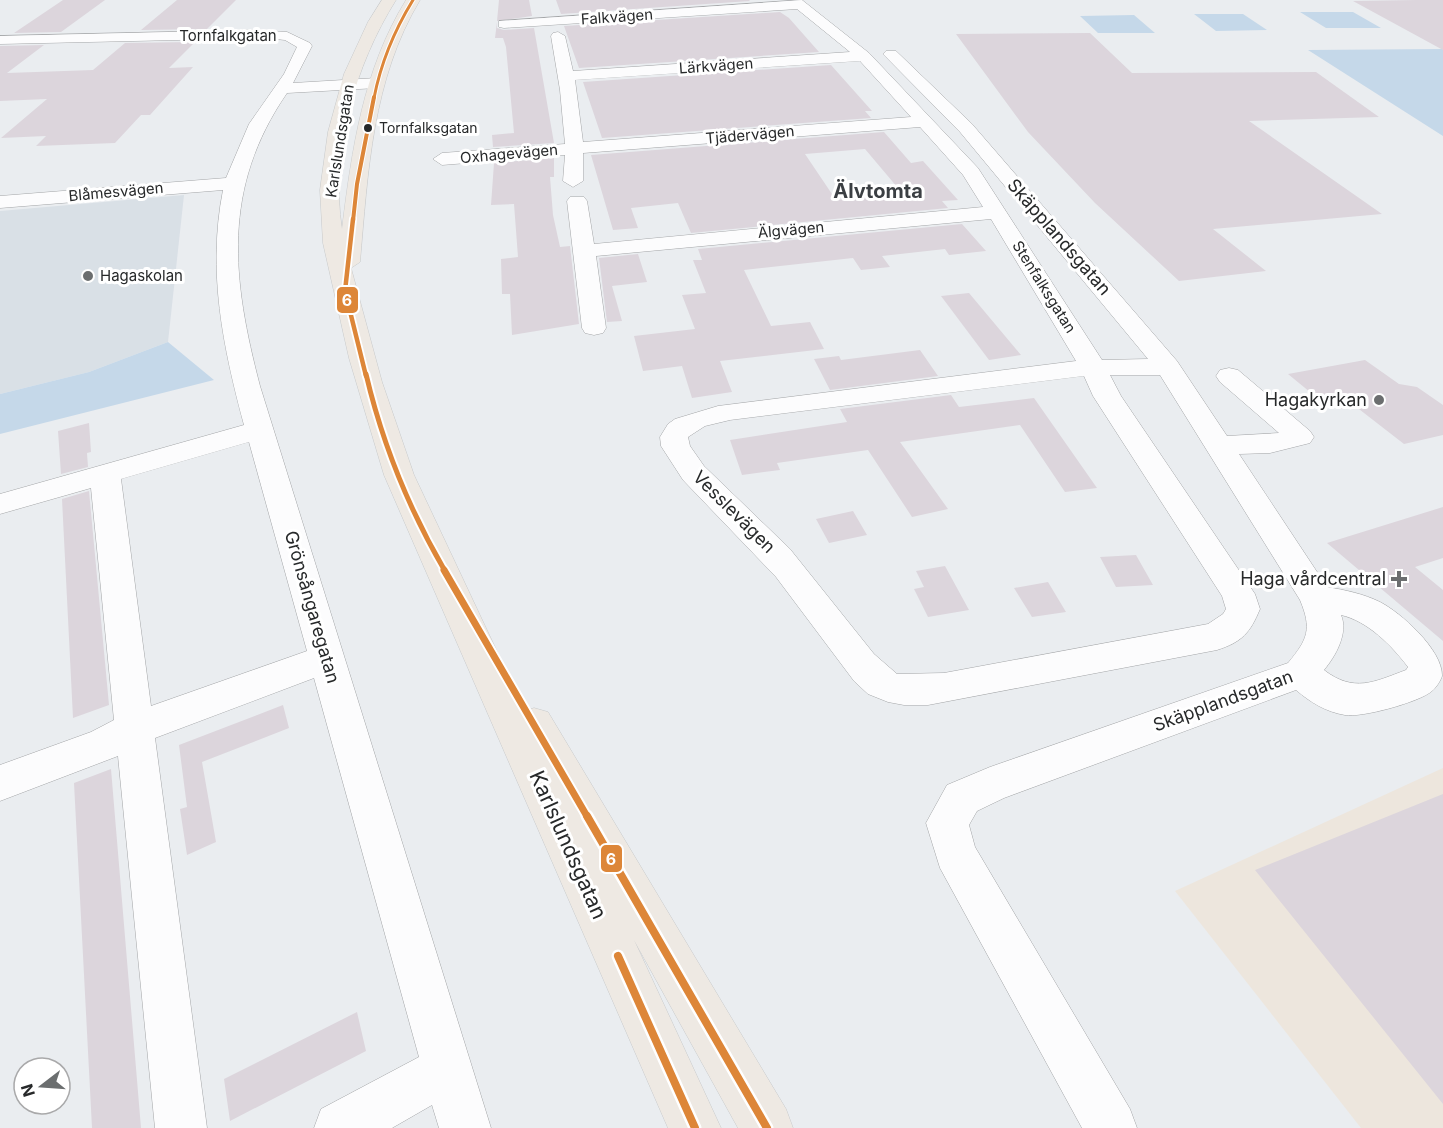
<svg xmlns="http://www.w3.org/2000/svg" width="1443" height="1128" font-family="Inter,sans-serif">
<rect width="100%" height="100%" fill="#eaedf0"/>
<path fill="#ede6dd" d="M1443 768V1128H1361L1175 891Z"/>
<path fill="#d9e0e6" d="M184 195 168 342 89 372 0 394V211Z"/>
<path fill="#c5d8e9" d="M1300 12H1353L1381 28H1326Z
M1194 14H1243L1267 30 1216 31Z
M1134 15 1155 33H1098L1080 16Z
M1443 49V136L1308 50Z
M168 342 214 380 0 434V394L89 372Z"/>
<path fill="#dcd5dc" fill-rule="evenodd" d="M63 0H105L61 32 14 33Z
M177 0H236L207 29 141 30Z
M499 0H529L532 16 497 21Z
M556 0H749L750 1 561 14Z
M1443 0V50L1353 1 1416 0Z
M780 12 789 18 819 52 579 68 564 26Z
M497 22V28L504 30 534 28 554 143 493 147 492 135 514 133 506 47 503 38H495Z
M1090 33 1132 73 1316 72 1379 117 1249 121 1382 214 1213 229 1266 271 1179 281 1095 203 1028 132 956 34Z
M195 42 169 68 193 67 150 115H141L115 143 36 146 46 136 1 138 47 99 0 101V46L44 45 7 73 93 70 125 43Z
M831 65 872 111H865L871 118 602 138 583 82Z
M884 132 911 163 923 161 958 200 942 201 948 208 691 233 678 203 631 208 638 228 613 230 591 155ZM865 149 903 194 836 200 805 154Z
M554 158V177H550L553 215 560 247 570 246 579 324 512 335 510 294H502L501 259 518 257 514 204 491 205 494 163Z
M962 224 986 251 949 255 945 249 882 256 890 267 861 270 853 258 744 270 771 326 810 322 824 349 720 361 732 392 692 398 682 366 643 371 634 336 695 329 682 295 706 293 693 260H702L698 249Z
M638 254 647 282 612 286 622 321 607 322 599 258Z
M969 293 1021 355 989 360 941 296Z
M920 350 938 376 830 390 814 359 839 356 841 360Z
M1365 360 1399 384 1417 387 1443 405V435L1404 444 1355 406 1342 409 1325 395 1316 397 1288 374Z
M951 395 959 407 1034 398 1097 488 1065 492 1020 425 900 442 948 509 912 517 868 450 777 463 780 470 742 475 730 440 847 422 840 409Z
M89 423 91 452 87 453 88 467 61 474 58 431Z
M89 491 109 705 73 718 62 499Z
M1443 507V558L1415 567 1443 590V641L1327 543Z
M853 511 867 535 829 543 816 519Z
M1136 555 1153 585 1116 587 1100 557Z
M945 566 969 610 928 617 914 589 924 587 916 571Z
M1048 582 1066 612 1032 617 1014 588Z
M283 705 289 728 202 762 216 842 187 855 180 809 187 807 179 745Z
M111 769 141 1128H92L74 783Z
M1443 794V1104L1255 870Z
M357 1012 366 1051 230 1121 224 1079Z"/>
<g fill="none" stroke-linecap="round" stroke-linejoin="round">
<g stroke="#a3a5a7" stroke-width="1">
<path id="minor" d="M802 0 869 53 978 168 1102 360 1148 359 960 132 886 57 883 54 886 51H896L972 124 1177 361 1227 436 1279 433 1220 382 1216 376 1220 370 1229 368 1238 370 1310 431 1314 437 1310 443 1270 453 1239 454 1327 587C1345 590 1364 594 1380 602 1400 612 1443 650 1442 676 1441 680 1436 688 1432 691 1420 702 1361 718 1345 715 1326 712 1310 702 1296 690L1004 798 977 811 969 825 975 847 1130 1109 1137 1128H1082L940 868 926 823 947 785 990 767 1288 663C1308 639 1312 629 1300 600L1160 375H1110L1121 396 1255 594 1260 609C1250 633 1242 642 1217 650L928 705H904L888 702 868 694 854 681 776 577 683 480 661 446 660 437 668 424 675 419 718 406 1076 361 991 219 596 256 606 328 603 333 594 335 585 333 582 328 567 201 570 197H584L587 201 594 244 983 207 963 175 920 127 583 153V181L573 187 563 181 565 155 442 165 433 159 442 153 565 144 560 90 551 36 553 33 558 32 565 36 573 71 850 52 797 9 504 28 499 27V21ZM860 61 911 117 583 142 575 80ZM1084 376 1093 396 1222 596 1226 609 1223 614 1208 624 944 673 897 674 874 654 790 549 704 466 690 446 688 437 705 426 730 420ZM1341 615C1368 621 1392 646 1408 667L1406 670C1374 682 1354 693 1324 670 1335 657 1349 633 1341 615Z
M252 30 287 32 310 43 312 46 293 83 377 78 385 83 377 88 287 93C221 189 232 279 260 386L491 1128H439L432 1105 392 1128H314L321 1109 419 1057 314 678 155 738 207 1128H155L118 756 0 801V765L91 732 114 720 91 488 0 514V494L244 425C223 347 207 271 223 190L0 208V196L226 178 249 124 284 74 297 47 285 40 266 38 0 44V36ZM249 442 307 651 151 706 121 479Z"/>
</g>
<g stroke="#c8cacb" stroke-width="1">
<path id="major" d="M382 0H396C355 65 330 152 342 229 352 149 363 70 406 0H420C372 80 368 172 360 262L351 268 382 382 414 475 525 711 534 708 548 712 786 1109 793 1128H738L634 940 721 1128H668L384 475 349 358 323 243 320 190 328 132 344 74 368 22Z"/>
</g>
<use href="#minor" fill="#fcfcfd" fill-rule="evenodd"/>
<use href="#major" fill="#eee9e3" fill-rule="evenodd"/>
<g stroke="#fff" stroke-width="5">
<path id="bus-1-far5" d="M374 98C381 62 394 31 413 0"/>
</g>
<g stroke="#fff" stroke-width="6">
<path id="bus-1-far4" d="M353 221 357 184 374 97"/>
</g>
<g stroke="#fff" stroke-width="8">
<path id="bus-1-far3" d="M353 219 345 291 366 376"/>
</g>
<g stroke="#fff" stroke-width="9">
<path id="bus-1-far2" d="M366 374C382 442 410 511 445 571"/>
</g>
<g stroke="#fff" stroke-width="11">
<path id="bus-1-far1" d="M444 570 588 818"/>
</g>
<g stroke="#fff" stroke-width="13">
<path id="bus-1" d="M587 816 767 1128
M618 956 695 1128"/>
</g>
<use href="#bus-1-far5" stroke="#dd8638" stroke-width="3"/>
<use href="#bus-1-far4" stroke="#dd8638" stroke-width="4"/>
<use href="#bus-1-far3" stroke="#dd8638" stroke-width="4.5"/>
<use href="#bus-1-far2" stroke="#dd8638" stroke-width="5"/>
<use href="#bus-1-far1" stroke="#dd8638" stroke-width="7"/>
<use href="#bus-1" stroke="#dd8638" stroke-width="8"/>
</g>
<circle fill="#27292a" stroke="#fff" stroke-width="2" cx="368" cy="128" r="5"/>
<g fill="#6b6e6f" stroke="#fff" stroke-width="2">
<circle cx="88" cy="276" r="6"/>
<circle cx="1379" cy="400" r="6"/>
<path d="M1396 570h6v6h6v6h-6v6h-6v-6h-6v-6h6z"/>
</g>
<g text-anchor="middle" stroke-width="6" stroke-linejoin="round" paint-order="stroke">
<g font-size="14" fill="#27292a" stroke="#fff" text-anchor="start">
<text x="379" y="133">Tornfalksgatan</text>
</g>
<g font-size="15" fill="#27292a" stroke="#fff">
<text transform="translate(617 17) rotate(-4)" y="5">Falkvägen</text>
<text x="228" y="41">Tornfalkgatan</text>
<text transform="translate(716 66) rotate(-4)" y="5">Lärkvägen</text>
<text transform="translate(750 135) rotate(-5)" y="5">Tjädervägen</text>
<text transform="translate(340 141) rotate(-81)" y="5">Karlslundsgatan</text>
<text transform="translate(509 154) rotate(-5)" y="5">Oxhagevägen</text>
<text transform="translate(116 192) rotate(-5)" y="5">Blåmesvägen</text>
<text transform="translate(791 230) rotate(-5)" y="5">Älgvägen</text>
<text transform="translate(1044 287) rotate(58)" y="5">Stenfalksgatan</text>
</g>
<g font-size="15" fill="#27292a" stroke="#fff" text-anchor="start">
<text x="100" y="281">Hagaskolan</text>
</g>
<g font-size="18" fill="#27292a" stroke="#fff">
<text transform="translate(1059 237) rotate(49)" y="6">Skäpplandsgatan</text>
<text transform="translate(734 512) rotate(45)" y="6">Vesslevägen</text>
<text transform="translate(312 607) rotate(74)" y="6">Grönsångaregatan</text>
<text transform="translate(1223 701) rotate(-20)" y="6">Skäpplandsgatan</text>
</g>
<g font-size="18" fill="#27292a" stroke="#fff" text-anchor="end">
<text x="1367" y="406">Hagakyrkan</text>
<text x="1386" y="585">Haga vårdcentral</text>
</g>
<g font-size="20" font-weight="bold" fill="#3b3f43" stroke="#fff">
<text x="878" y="198">Älvtomta</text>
</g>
<g font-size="21" fill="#27292a" stroke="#fff">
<text transform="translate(568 845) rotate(66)" y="7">Karlslundsgatan</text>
</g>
</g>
<g stroke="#fff" stroke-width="2">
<rect x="336" y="286" width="23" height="28" rx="6" fill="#dd8638"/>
<rect x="600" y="844" width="23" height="29" rx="6" fill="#dd8638"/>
</g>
<g font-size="16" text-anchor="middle" font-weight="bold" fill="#fff">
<text x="347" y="306">6</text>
<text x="611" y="865">6</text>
</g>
<g transform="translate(42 1086) rotate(253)"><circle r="28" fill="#ffffff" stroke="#a9a9aa" stroke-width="1.5"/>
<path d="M0-4.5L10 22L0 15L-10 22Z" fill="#6b6e6f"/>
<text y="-9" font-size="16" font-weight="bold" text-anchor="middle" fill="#27292a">N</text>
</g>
</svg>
